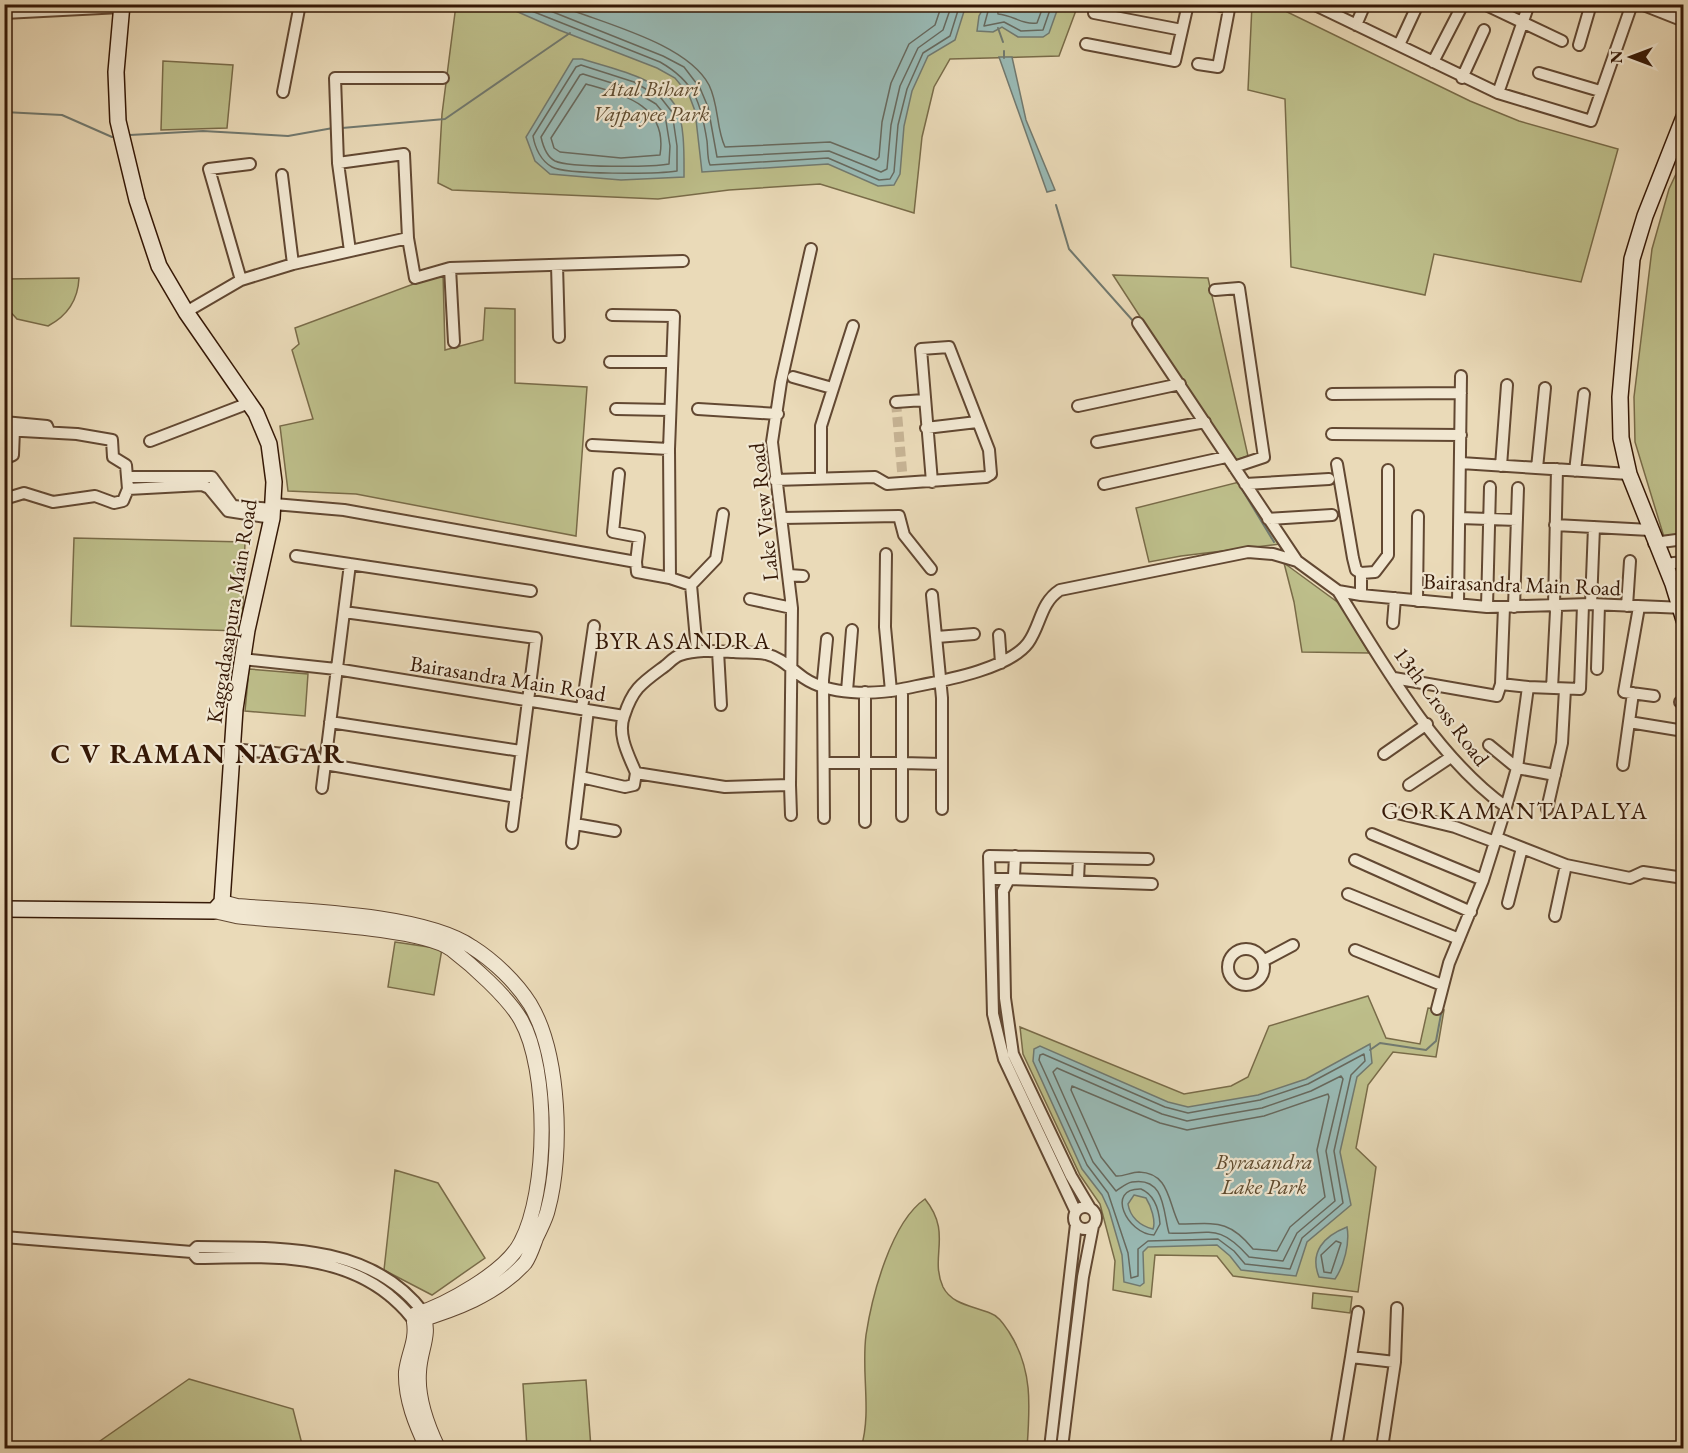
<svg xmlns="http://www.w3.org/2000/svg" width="1688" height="1453" font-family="'EB Garamond',serif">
<rect width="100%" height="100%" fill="#eadab8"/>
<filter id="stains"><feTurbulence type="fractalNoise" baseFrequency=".00333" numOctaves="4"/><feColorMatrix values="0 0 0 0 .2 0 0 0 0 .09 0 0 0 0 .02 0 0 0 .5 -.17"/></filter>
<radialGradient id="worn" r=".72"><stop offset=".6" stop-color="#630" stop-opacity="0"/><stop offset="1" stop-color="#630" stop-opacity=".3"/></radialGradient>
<path fill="#bdbe8a" stroke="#796b48" stroke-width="1.5" d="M456 5H1078L1059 56 950 59 934 87 922 137 914 213 820 184 729 190 658 199 452 190 438 183 442 114Z
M1252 5H1273L1470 101 1519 121 1618 149 1581 282 1434 254 1425 295 1291 267 1285 99 1248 90Z
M163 61 233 65 227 128 161 130Z
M1683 159V534L1664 537 1635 442 1634 397 1652 249 1669 189Z
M443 273 445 350 483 340 485 308 515 309V383L587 387 576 536 356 494 288 491 280 426 313 419 292 350 299 344 295 328Z
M1113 275 1208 278 1248 456 1234 461Z
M79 278C78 300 67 316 48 326L17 319 5 306V279Z
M1239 482 1281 544 1181 556 1149 562 1136 508Z
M74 538 245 542 242 631 71 626Z
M1284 563 1340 604 1369 653 1302 652 1294 602Z
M249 669 308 674 305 716 245 711Z
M395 942 442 949 434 995 388 987Z
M1368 996 1386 1038 1420 1044 1428 1008 1444 1010 1436 1057 1393 1052 1368 1085 1356 1148 1376 1167 1358 1292 1233 1276 1217 1256 1155 1255 1151 1297 1113 1290 1115 1261 1100 1204 1080 1175 1023 1054 1020 1027 1184 1094 1231 1086 1248 1077 1269 1026Z
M395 1170 438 1183 485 1258 432 1295 384 1270Z
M925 1199C953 1234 929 1256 943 1287 952 1305 974 1306 990 1313 999 1316 1004 1325 1009 1332 1033 1369 1030 1407 1027 1448H861C872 1411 861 1373 866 1335 872 1296 891 1222 925 1199Z
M1313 1293 1352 1297 1350 1313 1312 1308Z
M189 1379 293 1409 303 1448H90Z
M586 1380 591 1448H527L523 1384Z"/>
<path fill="#99bab5" stroke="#71796f" stroke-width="1.5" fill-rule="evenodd" d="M502 5H966L955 40 928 56 912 91 904 126 900 174 894 185 878 186 828 164 702 172 695 111 689 95 675 78 657 68 559 30Z
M985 5V4L1059 5 1049 33 1043 37H1018L1002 27 993 32 977 31 979 16Z
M999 57H1012L1026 120 1055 190 1047 192Z
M573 59H582C612 69 660 77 676 107 685 123 684 158 684 177L621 180 550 174 535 161 526 137Z
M1370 1044 1372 1063 1357 1077 1340 1152 1351 1205 1307 1242 1296 1276 1241 1270 1230 1256 1217 1245 1148 1247 1143 1252 1144 1283 1140 1286 1124 1282 1122 1255 1109 1210 1102 1195 1082 1169 1033 1061 1034 1049 1040 1046 1168 1102 1188 1107 1258 1095 1306 1079ZM1134 1195 1146 1198C1151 1206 1156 1221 1153 1229 1140 1226 1130 1217 1128 1204Z
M1347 1227C1350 1243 1344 1266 1335 1279L1319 1277C1309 1252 1324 1236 1347 1227Z"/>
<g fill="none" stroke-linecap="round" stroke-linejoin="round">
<path stroke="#67695e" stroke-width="1.5" d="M514 4 660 62C695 82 701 103 707 141 708 149 707 158 710 165L828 158 879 180 890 179 894 172 898 125 907 89 923 53 950 36 960 4
M533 4 663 56 684 67 700 88 708 107 717 157 829 151 881 172 887 169 891 125 900 86 918 48 943 30 952 4
M556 4C600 23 686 42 709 85 719 105 716 128 725 147L830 142 876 160 879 157 882 122 891 83 909 44 935 25 942 4
M990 4 984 26 1004 22 1021 31 1043 30 1052 4
M997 4 998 14C1013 15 1022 25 1037 23L1044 4
M581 65 634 82 661 98 672 112 677 146V171C658 174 566 175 552 167 541 161 535 148 533 136L576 67Z
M583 74 631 89 656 104 665 115 670 146 669 164C652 167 570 168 555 161 547 157 543 146 541 137L580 75Z
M586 84C624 95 668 105 660 155L621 158 560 152 554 148 551 138Z
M1043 1054 1165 1107 1188 1113 1260 1100 1308 1084 1364 1054 1365 1061 1351 1075 1334 1151 1343 1203 1302 1238 1290 1269 1245 1264 1234 1251 1218 1239 1148 1241 1138 1249V1276L1131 1278 1128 1253 1108 1193 1087 1165 1039 1060 1040 1055Z
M1057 1068 1162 1114 1187 1121 1262 1108 1311 1091 1341 1076 1343 1079 1326 1151 1335 1201 1297 1233 1283 1261 1249 1257C1218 1222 1210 1235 1169 1233 1163 1214 1166 1176 1132 1182 1126 1183 1121 1188 1116 1191L1093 1162 1053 1072Z
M1072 1086 1160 1123 1187 1130 1264 1116 1328 1094 1329 1097 1317 1150 1325 1197 1290 1227 1277 1251 1253 1249C1228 1218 1214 1224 1179 1224 1168 1203 1170 1173 1139 1172 1131 1172 1123 1177 1116 1176L1101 1157 1071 1090Z
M1141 1189C1155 1195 1159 1210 1160 1224L1154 1235C1127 1234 1105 1188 1141 1189Z
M1336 1241 1341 1243 1331 1273 1324 1272 1321 1255Z"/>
<path stroke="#71796f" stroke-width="2" d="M998 28 1003 42
M1004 51V58
M4 112 62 115 112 137
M342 128 445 119 570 33
M130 135 203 131 288 136 333 128
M1056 205 1069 249 1134 322
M1240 486 1274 542
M1370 1050 1380 1043 1426 1050 1436 1041 1442 1009"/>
<path stroke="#c6b394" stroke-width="10" stroke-dasharray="10 5" stroke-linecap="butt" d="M896 402 903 482"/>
<g stroke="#624832" stroke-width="14">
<path id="minor" d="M1213 4 1229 8
M1313 4 1498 93 1591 121 1632 4
M1484 4 1562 41
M1641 4 1684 21
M4 13 121 7
M1094 13 1182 30
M1356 25 1365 4
M1086 44 1175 61 1188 4
M1399 45 1418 4
M1579 45 1591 4
M1433 62 1463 4
M1198 64 1218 67 1230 4
M1539 73 1600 91
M1462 78 1484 30
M283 92 300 4
M1498 93 1529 4
M338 163 404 154 408 238
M282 175 293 264
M350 251 338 163 335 78H443
M557 265 559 337
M450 268 454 342
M241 280 209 169 250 164
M1215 290 1239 288 1264 457 1234 467
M186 312 241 280 293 264 408 238 415 278 450 268 683 261
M612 315 674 316 669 449 670 578
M1138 323 1297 561
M610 362H672
M793 377 832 388
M1332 394 1461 393
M896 402 924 400
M1078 406 1180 384
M616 409 670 410
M698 409 778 414
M4 422 47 426 49 431
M926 428 977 422
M4 430 77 434 112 440 113 457 126 465 128 489 123 501 114 503 95 496 53 502 24 493 4 499
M1332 434 1461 435
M150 441 249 403
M1097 442 1205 422
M592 445 669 449
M4 459 13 455 14 430
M1461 463 1629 474
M1337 464 1353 558 1356 570 1361 573V595
M1501 466 1507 385
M1537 468 1545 388
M1575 471 1584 394
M619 474 613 532 639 537 636 562
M128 477H212L233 506 274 509
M821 477V426L853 326
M775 480 875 477 887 484 986 477 991 474 989 450 949 347 921 349 932 482
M1104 484 1226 457
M1245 484 1329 479
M128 489 202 485 209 488 228 511 272 518
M274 504 344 510 636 562 637 572 670 578 691 585 697 651
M782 518 899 516 904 535 931 569
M1460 518 1517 520
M1268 519 1332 515
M1555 525 1650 530
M1654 543 1684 539
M886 554 885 627 891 691
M296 556 531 591
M350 564 325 764 516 797
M1664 564 1684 562
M1361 573 1375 572 1388 555V470
M789 575 803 576
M691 585 716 559 723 514
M1338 591C1383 664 1436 757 1506 807L1483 880 1449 963 1437 1009
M932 595 942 698V809
M750 599 792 608
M1417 601 1418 516
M1458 604 1461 376
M1591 604 1594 527
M1627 606 1630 561
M1487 607 1490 487
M1504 607 1501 684 1528 687 1517 768 1506 807
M1514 607 1518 488
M1639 607 1624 692 1654 696
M344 612 536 638 512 826
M1393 623 1395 598
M999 635 1001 663
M937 637 974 634
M718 651 721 705
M242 659 336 669 624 716C633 688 642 683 665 666 670 662 674 657 680 655 697 649 716 651 734 652 744 653 756 652 766 654 782 658 791 669 804 678 829 695 873 695 902 689 935 682 1007 671 1028 643 1041 625 1040 603 1060 590L1248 552 1273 554 1297 561 1338 591 1361 595 1487 607 1591 604 1684 608
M1597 669 1599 605
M1394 678 1497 696 1501 684
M1528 687 1580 689 1583 605
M1552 688 1556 611 1554 605 1557 469
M847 691 852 630
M1680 702H1684
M582 708 594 626
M624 716C617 735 629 756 636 773
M330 722 521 751
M1629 722 1684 731
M1489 745 1517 768 1555 775
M232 749 316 757
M1384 754 1427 724
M825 763H902V689
M1623 765 1633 693
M581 777 625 787 634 785 636 773 725 787 790 785 792 608 772 442 781 382 811 249
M790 785 791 815
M1409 785 1451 757
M322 788 325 764
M1547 809 1562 743 1565 689
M1389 811 1455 827 1495 842
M902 816V763L942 764
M824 818 823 680 827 639
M865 822V692
M575 824 615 831
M1372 834 1483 880
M1497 838 1566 865 1630 878 1643 872 1684 878
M572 843 588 710
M1355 860 1471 912
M990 879H1009L1014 876 1015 856
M1078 880 1079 858
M1348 894 1459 939
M1508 903 1522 848
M1555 916 1566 865
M1228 967a18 18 0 1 1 36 0a18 18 0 1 1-36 0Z
M1355 950 1442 985
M1263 961 1293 945
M1074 1218a11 11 0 1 1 22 0a11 11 0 1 1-22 0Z
M1090 1208 1071 1176 1013 1054 1005 998 1003 891 1009 879 1152 884
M1076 1212 1004 1059 993 1014 989 856 1148 859
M4 1237 192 1252 197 1258C264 1257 334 1251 389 1295 398 1303 408 1311 414 1322
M192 1252 197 1247C275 1248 370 1242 423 1312
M1351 1357 1358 1312
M1050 1448 1076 1224
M1062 1448 1083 1277 1093 1226
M1336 1448 1351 1357 1395 1362
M1382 1448 1395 1362 1397 1308"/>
</g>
<g stroke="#624832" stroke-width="16">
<path id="tertiary" d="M222 902 237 906C299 911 422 913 472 947 494 961 516 982 530 1004 560 1054 563 1154 548 1209 546 1219 540 1229 536 1238 533 1246 530 1256 525 1263 496 1295 454 1310 414 1322 417 1341 408 1354 406 1372 405 1399 416 1425 427 1448
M214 911 236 916C282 922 419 926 451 949 472 965 508 997 521 1020 549 1070 548 1191 521 1242 506 1272 446 1305 414 1315
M423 1312C431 1337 420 1348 419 1372 417 1398 427 1425 438 1448"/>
</g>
<g stroke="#351806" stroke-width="18">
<path id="secondary" d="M1684 117 1645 216 1632 259 1620 397 1621 438 1629 474 1673 584 1684 620
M4 909 214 911 222 902 235 709 247 630 272 518 274 482 269 444 256 413 186 312 159 266 137 200 118 121 116 72 122 4"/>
</g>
<use href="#minor" stroke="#f1e7d1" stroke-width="10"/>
<use href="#tertiary" stroke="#f1e7d1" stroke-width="14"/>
<use href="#secondary" stroke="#f1e7d1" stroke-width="15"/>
</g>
<g text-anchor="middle" stroke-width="4.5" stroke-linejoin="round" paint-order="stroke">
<g font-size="22" font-style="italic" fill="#5e4a2e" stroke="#f1e7d1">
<text x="651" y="96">Atal Bihari<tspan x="651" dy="25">Vajpayee Park</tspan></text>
<text x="1264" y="1169">Byrasandra<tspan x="1264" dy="25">Lake Park</tspan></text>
</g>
<g font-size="22" fill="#351806" stroke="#f1e7d1">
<text transform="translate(763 512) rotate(-96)" y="8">Lake View Road</text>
<text transform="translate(1522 584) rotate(2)" y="8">Bairasandra Main Road</text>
<text transform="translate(231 611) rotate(-81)" y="8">Kaggadasapura Main Road</text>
<text transform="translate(508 678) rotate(9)" y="8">Bairasandra Main Road</text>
<text transform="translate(1442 706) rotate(53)" y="8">13th Cross Road</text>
</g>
<g font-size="24" letter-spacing="1.5" fill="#351806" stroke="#f1e7d1">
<text x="683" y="649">BYRASANDRA</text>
<text x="1515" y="819">GORKAMANTAPALYA</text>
</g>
<g font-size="28" font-weight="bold" letter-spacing="1.5" fill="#351806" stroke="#f1e7d1">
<text x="198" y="763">C V RAMAN NAGAR</text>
</g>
</g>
<rect width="1688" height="1453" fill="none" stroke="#eadab8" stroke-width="24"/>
<rect x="6" y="6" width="1676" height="1441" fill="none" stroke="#351806" stroke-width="3"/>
<rect x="12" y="12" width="1664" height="1429" fill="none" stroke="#351806" stroke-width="1.5"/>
<g transform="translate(1631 57) rotate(270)" stroke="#f1e7d1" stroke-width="4.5" paint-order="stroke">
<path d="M0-4.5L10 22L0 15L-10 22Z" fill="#351806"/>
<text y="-9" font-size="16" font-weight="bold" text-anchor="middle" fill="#351806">N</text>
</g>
<rect width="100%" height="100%" filter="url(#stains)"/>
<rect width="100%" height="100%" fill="url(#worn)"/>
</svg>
